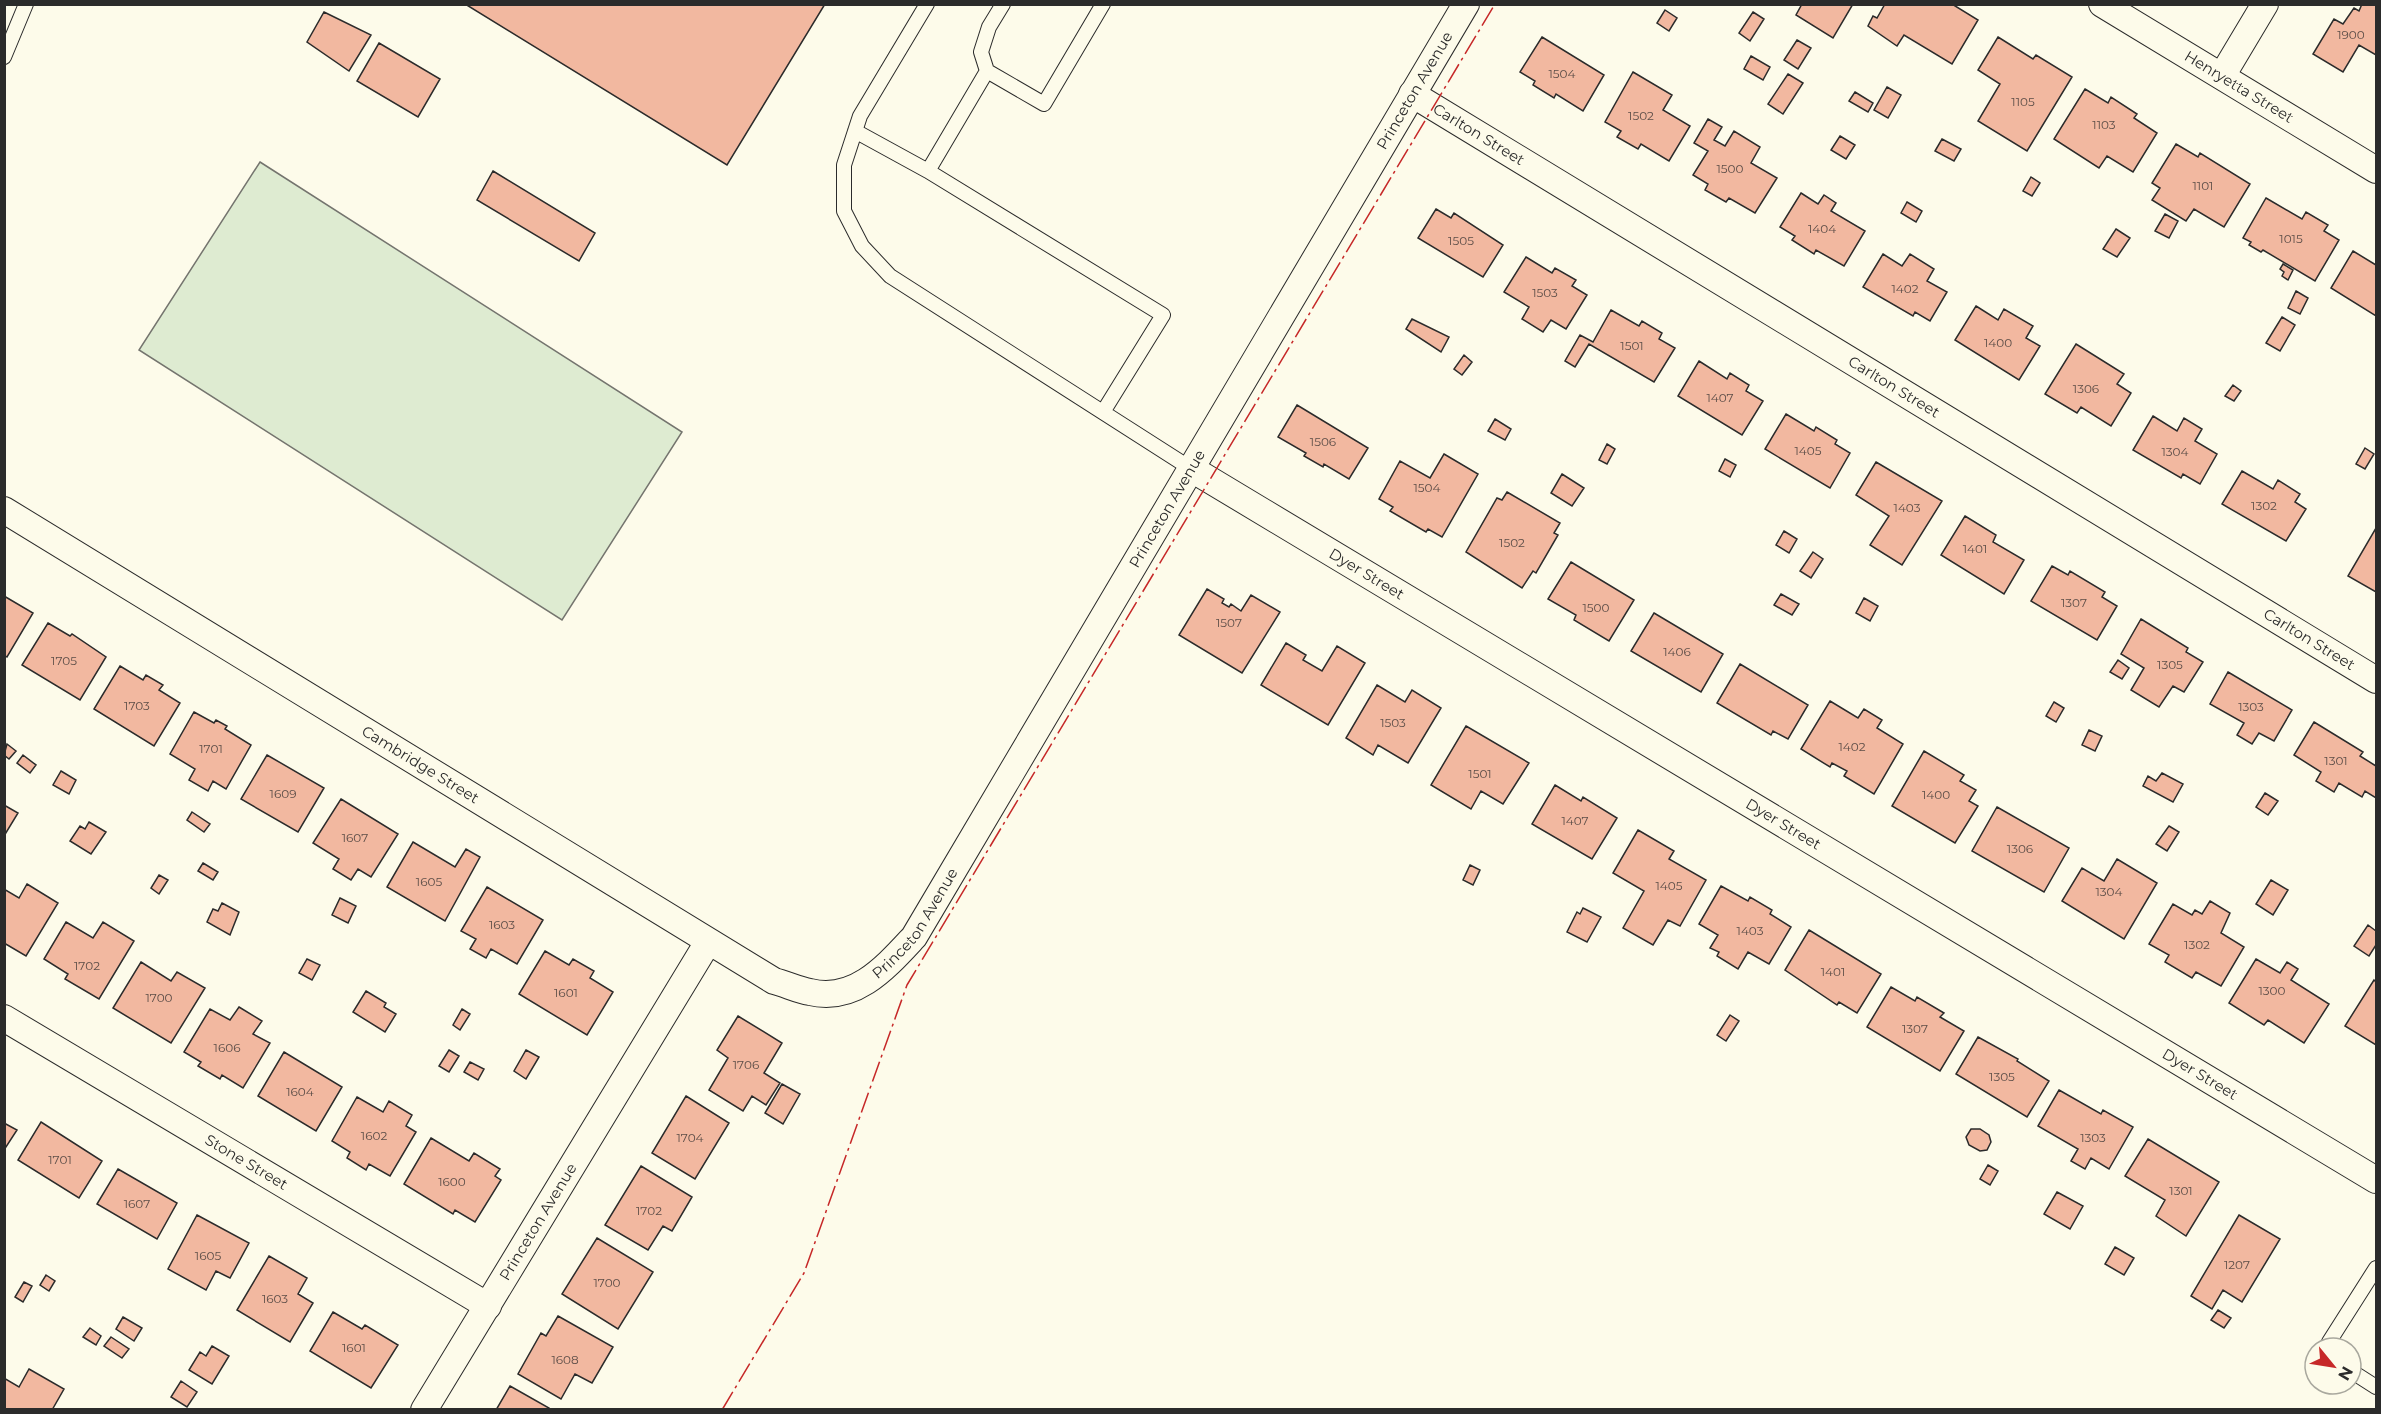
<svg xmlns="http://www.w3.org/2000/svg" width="2381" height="1414" font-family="Montserrat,sans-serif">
<rect width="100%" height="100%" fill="#fdfbea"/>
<path fill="#deebd1" stroke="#74746e" stroke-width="1.5" d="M260 162 682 432 562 620 139 350Z"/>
<path fill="#f2b8a0" stroke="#2b2b2b" stroke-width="1.5" d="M465 4H825L727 165Z
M1802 4H1853L1833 38 1796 15Z
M1885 4H1952L1978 20 1952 64 1904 35 1897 46 1868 26 1873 16 1877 18Z
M2362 4H2376V55L2359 45 2343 72 2313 54 2334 19 2343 24 2354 8 2359 11Z
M1665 10 1677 18 1669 31 1657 23Z
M324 12 371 35 349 71 307 42Z
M1753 12 1764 19 1750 41 1739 33Z
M1542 37 1604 75 1583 111 1556 94 1554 98 1533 85 1535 81 1520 72Z
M1998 37 2033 59 2036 55 2072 77 2027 151 1978 121 2000 84 1978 70Z
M1797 40 1811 48 1798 69 1784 60Z
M379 43 440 79 418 117 357 81Z
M1751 56 1770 67 1763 80 1744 69Z
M1633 72 1672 95 1663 110 1690 126 1669 161 1641 144 1638 149 1617 137 1621 131 1605 122Z
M1788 74 1803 83 1783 114 1768 104Z
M1887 87 1901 95 1888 118 1874 110Z
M2085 89 2108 103 2111 97 2137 114 2134 118 2157 133 2133 172 2107 156 2099 168 2054 139Z
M1855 92 1873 103 1868 112 1849 101Z
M1708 119 1722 127 1714 140 1725 146 1734 131 1760 147 1751 163 1777 178 1755 213 1729 198 1726 202 1705 190 1708 184 1693 175 1708 151 1694 143Z
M1840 136 1855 145 1846 159 1831 150Z
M1942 139 1961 149 1954 161 1935 151Z
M2176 144 2198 157 2200 153 2250 184 2224 227 2194 209 2186 221 2152 200 2160 188 2152 183Z
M493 171 595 233 579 261 477 200Z
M2031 177 2040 183 2032 196 2023 191Z
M1801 193 1818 204 1824 195 1836 203 1831 211 1865 231 1844 266 1816 250 1814 254 1792 240 1795 236 1780 227Z
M2266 198 2302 219 2306 212 2328 225 2324 231 2339 240 2315 281 2263 250 2261 252 2249 245 2251 242 2243 238Z
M1907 202 1922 211 1916 222 1901 213Z
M1436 209 1451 218 1454 213 1503 245 1483 277 1418 238Z
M2165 214 2178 221 2169 238 2155 231Z
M2116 229 2130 238 2117 257 2103 249Z
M2353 251 2376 265V316L2331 288Z
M1883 254 1902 266 1910 254 1934 269 1927 281 1947 292 1930 321 1915 312 1913 316 1863 287Z
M1526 257 1552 273 1555 268 1576 280 1572 286 1587 295 1566 329 1551 320 1543 332 1522 319 1529 307 1504 292Z
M2283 264 2293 270 2288 280 2282 276 2284 272 2280 269Z
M2296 291 2308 298 2300 314 2288 308Z
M1976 306 1998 320 2004 309 2033 326 2026 338 2040 346 2019 380 1955 340Z
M1611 310 1639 326 1642 321 1662 333 1659 339 1675 348 1654 382 1589 344 1575 367 1565 361 1580 335 1593 342Z
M2282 317 2295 325 2280 351 2266 343Z
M1412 319 1449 337 1441 352 1406 329Z
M2076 344 2124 374 2117 384 2131 393 2111 426 2081 407 2077 413 2045 394Z
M1464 355 1472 362 1462 375 1454 369Z
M1699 361 1727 379 1730 373 1749 385 1746 391 1763 401 1742 435 1678 396Z
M2233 385 2241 391 2234 401 2225 396Z
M1297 405 1368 448 1349 479 1324 464 1323 467 1304 456 1306 453 1278 437Z
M1786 414 1814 431 1816 427 1837 440 1835 444 1850 453 1830 488 1765 449Z
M2153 416 2177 431 2184 418 2202 429 2195 441 2217 454 2200 484 2183 474 2181 478 2133 450Z
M1495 419 1511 429 1505 440 1488 431Z
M1607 444 1615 449 1607 464 1599 460Z
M2365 448 2374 454 2365 469 2356 464Z
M1444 454 1478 474 1442 537 1428 529 1426 532 1390 511 1393 507 1379 499 1400 461 1430 478Z
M1725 459 1736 465 1730 477 1719 471Z
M1876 462 1942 501 1902 565 1870 545 1889 516 1856 495Z
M2242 471 2273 489 2278 480 2300 494 2295 502 2306 509 2286 541 2222 504Z
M1562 474 1584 488 1572 506 1551 493Z
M1507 492 1560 523 1554 533 1558 535 1536 573 1533 571 1522 588 1466 552 1497 498 1502 500Z
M1965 516 1996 535 1993 542 2024 560 2004 594 1941 555Z
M2376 528V592L2348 576Z
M1784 531 1797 539 1789 553 1776 545Z
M1813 552 1823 559 1811 578 1800 571Z
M1571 562 1634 600 1609 641 1574 620 1576 615 1548 599Z
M2052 566 2068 575 2070 571 2105 592 2102 597 2117 606 2097 640 2031 601Z
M1207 589 1224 599 1222 603 1229 607 1231 604 1241 611 1251 595 1280 612 1242 673 1179 635Z
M1781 594 1799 604 1792 615 1774 605Z
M4 596 33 613 7 657 4 655Z
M1864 598 1878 606 1870 621 1856 613Z
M1654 613 1723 654 1701 692 1631 651Z
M2141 619 2188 648 2186 652 2203 662 2184 692 2173 686 2159 707 2131 690 2144 668 2121 654Z
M48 623 70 636 72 634 106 657 80 700 22 665Z
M1286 643 1306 655 1303 660 1322 671 1337 646 1365 663 1328 725 1261 685Z
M2118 660 2129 668 2122 679 2110 672Z
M1740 664 1808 705 1788 739 1773 731 1771 735 1717 703Z
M120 666 143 680 146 675 163 685 159 690 180 703 154 746 94 709Z
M2228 672 2292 710 2274 741 2259 733 2252 744 2237 735 2244 723 2210 704Z
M1377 685 1405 702 1412 690 1441 708 1408 763 1378 745 1373 755 1346 738Z
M1830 701 1858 718 1864 709 1882 720 1877 728 1903 744 1874 794 1844 776 1847 771 1832 763 1830 767 1801 749Z
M2054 702 2064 708 2056 722 2046 716Z
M194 712 214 723 216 720 227 726 225 729 251 745 226 789 213 781 208 791 189 780 195 769 170 754Z
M2314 722 2363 752 2360 756 2376 766V798L2365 791 2362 797 2339 783 2334 792 2316 781 2321 772 2294 755Z
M1466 726 1529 763 1503 804 1481 791 1471 809 1431 785Z
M2089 730 2102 736 2095 751 2082 745Z
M7 744 16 751 9 759 4 755Z
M1924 751 1964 775 1960 781 1976 790 1969 801 1978 806 1955 843 1892 806Z
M23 755 36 765 30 773 17 763Z
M267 755 324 788 298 832 241 799Z
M61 771 76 780 69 794 53 785Z
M2162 773 2183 784 2173 802 2143 786 2148 776 2156 781Z
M1555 785 1581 801 1583 797 1617 818 1592 859 1532 824Z
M2265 793 2278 801 2268 815 2256 807Z
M341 799 398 834 371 877 358 869 351 880 333 869 339 859 313 843Z
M4 805 18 813 4 836Z
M1997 807 2069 848 2044 892 1972 851Z
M192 812 210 824 204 832 187 820Z
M89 822 106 832 91 854 70 841 80 826 85 829Z
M2169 826 2179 832 2167 851 2156 844Z
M1638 830 1674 851 1669 859 1706 880 1680 926 1668 920 1653 945 1623 928 1644 891 1613 873Z
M413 842 455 867 466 849 480 857 445 921 387 887Z
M2117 859 2157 883 2124 939 2062 901 2082 868 2104 881Z
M203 863 218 872 213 880 198 871Z
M1470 865 1480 870 1473 885 1463 880Z
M159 875 168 880 159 894 151 888Z
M2271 880 2288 890 2273 915 2256 904Z
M27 884 58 903 26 956 4 943V889L19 898Z
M1721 886 1748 901 1750 897 1772 910 1770 914 1791 927 1769 964 1748 952 1738 969 1717 956 1719 952 1710 948 1718 935 1699 924Z
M487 887 543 920 517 964 491 949 486 958 470 949 476 939 461 931Z
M340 898 356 906 348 923 332 915Z
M2210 901 2230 913 2221 933 2244 947 2221 986 2196 972 2192 978 2165 962 2169 955 2149 944 2173 904 2192 915 2195 910 2202 914Z
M222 903 239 912 230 935 207 922 213 909 218 911Z
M1583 908 1601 917 1587 942 1567 932 1577 912 1580 914Z
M66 922 93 938 103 922 134 941 99 999 65 979 68 974 44 959Z
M2368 925 2376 931V945L2369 956 2354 946Z
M1809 930 1881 974 1857 1013 1839 1002 1837 1005 1785 970Z
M545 951 569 965 573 959 594 971 590 978 613 992 587 1035 519 994Z
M307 959 320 965 312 980 299 973Z
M2256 959 2280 973 2287 962 2298 969 2291 980 2329 1004 2304 1043 2268 1020 2264 1025 2229 1003Z
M141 962 171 981 177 972 205 988 171 1043 113 1008Z
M2374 980 2376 982V1045L2345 1026Z
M1891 987 1915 1001 1917 997 1944 1013 1940 1017 1964 1031 1940 1071 1867 1027Z
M366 991 386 1003 384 1007 396 1014 385 1032 353 1012Z
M239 1007 262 1021 253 1034 270 1043 243 1088 222 1075 220 1079 198 1066 201 1062 184 1052 210 1009 230 1020Z
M462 1009 470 1014 460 1030 453 1025Z
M1730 1015 1739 1021 1726 1041 1717 1035Z
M738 1016 782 1043 764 1073 780 1083 766 1105 752 1096 743 1111 709 1090 728 1058 717 1050Z
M1978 1037 2018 1059 2017 1061 2049 1081 2027 1117 1956 1074Z
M449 1050 459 1056 449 1072 439 1066Z
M526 1050 539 1057 526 1079 514 1071Z
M284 1052 342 1087 316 1131 258 1096Z
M470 1062 484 1069 478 1080 464 1072Z
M782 1084 800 1094 783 1124 765 1113Z
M2059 1090 2101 1114 2103 1110 2133 1127 2109 1169 2091 1158 2085 1169 2071 1161 2078 1149 2038 1126Z
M686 1096 729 1123 695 1179 652 1153Z
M357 1097 383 1112 389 1101 412 1115 406 1126 416 1132 390 1176 369 1164 366 1170 347 1158 350 1152 332 1141Z
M41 1122 102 1161 79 1198 18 1160Z
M4 1123 17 1130 4 1150Z
M1971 1129H1980L1989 1135 1991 1142 1987 1150 1980 1151 1969 1145 1966 1137Z
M431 1138 469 1161 474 1153 500 1169 495 1176 501 1180 475 1222 455 1210 453 1214 404 1184Z
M2148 1139 2219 1182 2186 1236 2156 1216 2165 1200 2125 1176Z
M1988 1165 1998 1171 1990 1185 1980 1179Z
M641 1166 692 1197 672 1231 663 1226 648 1250 605 1225Z
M118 1169 177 1203 157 1239 97 1204Z
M2057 1192 2083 1206 2070 1229 2044 1214Z
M197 1215 249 1243 230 1278 216 1271 206 1290 168 1269Z
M2239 1215 2280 1239 2242 1302 2223 1290 2212 1309 2191 1296Z
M597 1238 653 1272 618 1329 562 1294Z
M2115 1247 2134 1258 2124 1275 2105 1264Z
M269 1256 307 1278 298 1294 313 1303 290 1342 237 1310Z
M46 1275 55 1281 49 1291 40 1285Z
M24 1282 32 1286 23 1302 15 1297Z
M2218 1310 2231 1318 2224 1328 2211 1320Z
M333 1312 362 1329 365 1325 398 1345 371 1388 310 1351Z
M558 1316 613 1347 592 1383 575 1374 561 1399 518 1374 541 1333 546 1336Z
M123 1317 142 1328 134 1341 116 1329Z
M90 1328 101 1336 96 1345 83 1337Z
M111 1337 129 1349 122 1358 104 1346Z
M212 1346 229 1356 212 1384 189 1370 200 1352 206 1356Z
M29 1369 64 1389 52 1410H4V1378L19 1387Z
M181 1381 197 1392 187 1407 171 1397Z
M510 1386 549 1408 548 1410H496Z"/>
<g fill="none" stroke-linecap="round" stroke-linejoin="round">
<g stroke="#2b2b2b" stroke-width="16">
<path id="lane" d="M927 4 860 116 844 165V211L862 246 890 276 1190 468
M1003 4 989 27 981 52 987 71 1044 104 1103 4
M4 57 26 4
M855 131 928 171 987 71
M928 171 1163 315 1103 412
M2331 1348 2329 1342 2376 1268
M2351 1371 2376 1387"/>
</g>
<g stroke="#2b2b2b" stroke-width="28">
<g id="street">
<path id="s1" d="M2102 4 2376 170"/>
<path d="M2222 76 2265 4"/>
<path id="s2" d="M1412 94 2376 680"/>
<path id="s3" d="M1190 468 2376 1180"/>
<path id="s4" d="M4 510 774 981C786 984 798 990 810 992 855 1003 886 967 914 937L1466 4"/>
<path id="s5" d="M4 1018 488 1306"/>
<path id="s6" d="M424 1410 708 942"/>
</g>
</g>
<use href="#lane" stroke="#fdfbea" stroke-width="14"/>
<use href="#street" stroke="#fdfbea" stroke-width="26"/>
<path stroke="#c62828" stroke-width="1.5" stroke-dasharray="21 4.5 3 4.5" stroke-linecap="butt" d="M722 1410 804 1273 907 985 1495 4"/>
</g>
<g text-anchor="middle" stroke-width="4.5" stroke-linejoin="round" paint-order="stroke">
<g font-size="12" fill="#5d4e48">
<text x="2351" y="39">1900</text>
<text x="1562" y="78">1504</text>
<text x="2023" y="106">1105</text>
<text x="1641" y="120">1502</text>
<text x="2104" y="129">1103</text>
<text x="1730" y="173">1500</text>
<text x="2203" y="190">1101</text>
<text x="1822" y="233">1404</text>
<text x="2291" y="243">1015</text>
<text x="1461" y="245">1505</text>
<text x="1905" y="293">1402</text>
<text x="1545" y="297">1503</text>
<text x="1998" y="347">1400</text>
<text x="1632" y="350">1501</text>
<text x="2086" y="393">1306</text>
<text x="1720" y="402">1407</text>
<text x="1323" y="446">1506</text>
<text x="1808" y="455">1405</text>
<text x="2175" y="456">1304</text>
<text x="1427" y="492">1504</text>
<text x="2264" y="510">1302</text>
<text x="1907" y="512">1403</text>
<text x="1512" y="547">1502</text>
<text x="1975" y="553">1401</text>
<text x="2074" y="607">1307</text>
<text x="1596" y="612">1500</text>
<text x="1229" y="627">1507</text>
<text x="1677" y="656">1406</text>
<text x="64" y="665">1705</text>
<text x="2170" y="669">1305</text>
<text x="137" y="710">1703</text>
<text x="2251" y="711">1303</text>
<text x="1393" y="727">1503</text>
<text x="1852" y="751">1402</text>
<text x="211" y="753">1701</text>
<text x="2336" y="765">1301</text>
<text x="1480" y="778">1501</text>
<text x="283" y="798">1609</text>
<text x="1936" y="799">1400</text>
<text x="1575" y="825">1407</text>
<text x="355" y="842">1607</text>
<text x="2020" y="853">1306</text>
<text x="429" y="886">1605</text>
<text x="1669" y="890">1405</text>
<text x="2109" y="896">1304</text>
<text x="502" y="929">1603</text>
<text x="1750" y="935">1403</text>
<text x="2197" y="949">1302</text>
<text x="87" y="970">1702</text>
<text x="1833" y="976">1401</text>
<text x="2272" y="995">1300</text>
<text x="566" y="997">1601</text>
<text x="159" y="1002">1700</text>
<text x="1915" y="1033">1307</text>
<text x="227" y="1052">1606</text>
<text x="746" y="1069">1706</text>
<text x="2002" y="1081">1305</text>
<text x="300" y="1096">1604</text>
<text x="374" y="1140">1602</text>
<text x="690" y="1142">1704</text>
<text x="2093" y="1142">1303</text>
<text x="60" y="1164">1701</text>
<text x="452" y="1186">1600</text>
<text x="2181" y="1195">1301</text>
<text x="137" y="1208">1607</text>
<text x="649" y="1215">1702</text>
<text x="208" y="1260">1605</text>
<text x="2237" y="1269">1207</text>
<text x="607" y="1287">1700</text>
<text x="275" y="1303">1603</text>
<text x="354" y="1352">1601</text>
<text x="565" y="1364">1608</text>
</g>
<g font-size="15" fill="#2b2b2b" stroke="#fdfbea">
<text dy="5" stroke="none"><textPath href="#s1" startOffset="160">Henryetta Street</textPath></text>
<text dy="5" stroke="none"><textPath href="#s4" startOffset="2048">Princeton Avenue</textPath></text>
<text dy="5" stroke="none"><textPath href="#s2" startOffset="78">Carlton Street</textPath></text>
<text dy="5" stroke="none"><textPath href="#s2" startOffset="564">Carlton Street</textPath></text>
<text dy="5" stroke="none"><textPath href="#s4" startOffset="1562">Princeton Avenue</textPath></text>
<text dy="5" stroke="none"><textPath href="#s3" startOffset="206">Dyer Street</textPath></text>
<text dy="5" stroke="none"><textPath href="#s2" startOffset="1050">Carlton Street</textPath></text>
<text dy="5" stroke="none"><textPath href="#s4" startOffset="488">Cambridge Street</textPath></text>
<text dy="5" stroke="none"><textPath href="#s3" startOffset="692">Dyer Street</textPath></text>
<text dy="5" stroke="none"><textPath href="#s4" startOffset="1076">Princeton Avenue</textPath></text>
<text dy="5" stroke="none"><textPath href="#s3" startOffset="1178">Dyer Street</textPath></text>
<text dy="5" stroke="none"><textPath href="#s5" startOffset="282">Stone Street</textPath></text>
<text dy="5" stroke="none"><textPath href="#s6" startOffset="220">Princeton Avenue</textPath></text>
</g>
</g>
<rect width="2381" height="1414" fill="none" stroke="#2b2b2b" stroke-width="12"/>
<g transform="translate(2333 1366) rotate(120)"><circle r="28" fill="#fdfbea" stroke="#a9a89e" stroke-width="1.5"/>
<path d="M0-4.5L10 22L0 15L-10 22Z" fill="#c62828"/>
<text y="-9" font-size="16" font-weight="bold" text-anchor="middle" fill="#2b2b2b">N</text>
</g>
</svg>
